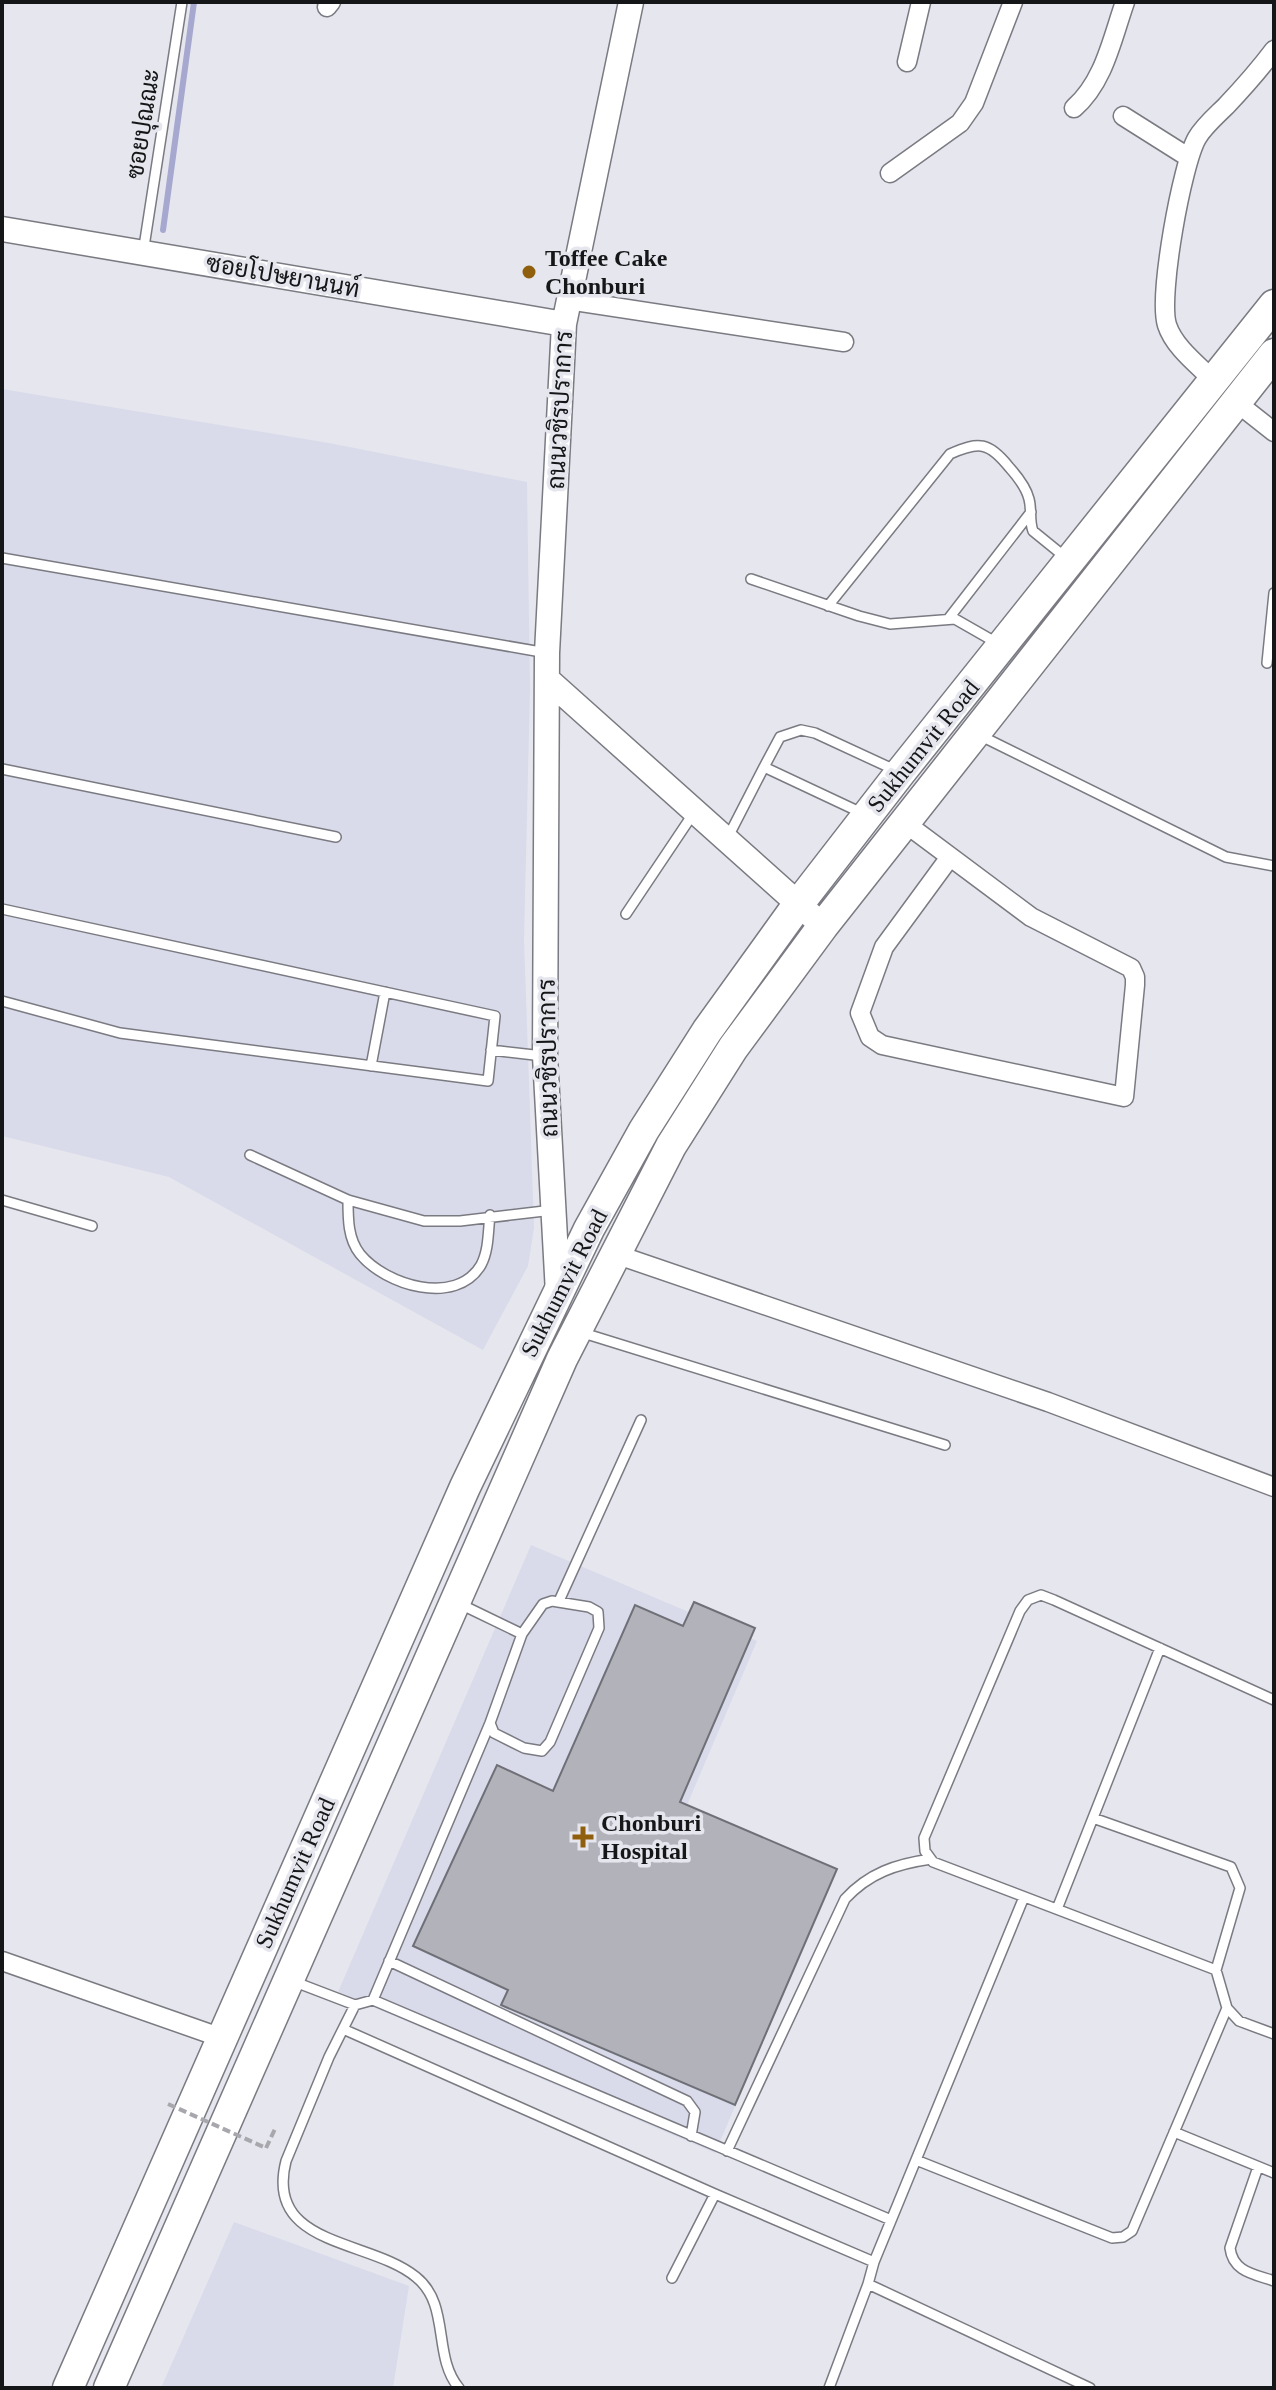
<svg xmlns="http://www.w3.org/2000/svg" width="1276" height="2390" font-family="'Times New Roman',Sarabun,serif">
<rect width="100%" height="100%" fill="#e6e6ee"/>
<path fill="#d9dbea" d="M2 389 329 443 527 482 530 689 524 940 534 1228 528 1266 483 1350 169 1177 2 1136Z
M531 1545 757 1641 687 1805 837 1869 715 2153 338 1992Z
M234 2222 409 2286 393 2388H161Z"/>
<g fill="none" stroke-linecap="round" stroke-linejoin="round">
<path stroke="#a6a8cf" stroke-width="6" d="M163 230 194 2"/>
</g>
<path fill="#b1b2ba" stroke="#6f7077" stroke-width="2" d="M694 1602 755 1628 680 1802 837 1869 735 2105 501 2005 508 1990 413 1946 497 1765 553 1791 635 1605 683 1626Z"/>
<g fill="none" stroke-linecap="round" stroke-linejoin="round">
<g stroke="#7a7a82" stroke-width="12">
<path id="service" d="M143 253 182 2
M2 558 547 653
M751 579 859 616 890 624 955 619 997 643
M828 606 950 454C979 441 989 442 1009 467 1018 477 1026 487 1029 499 1032 510 1029 521 1033 531L1065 557
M949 618 1031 512
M1267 663 1274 593
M979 735 1226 857 1274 866
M2 769 336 837
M864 814 764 767 780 737 801 730 815 733 895 770
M728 837 764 767
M2 909 495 1016 488 1081 120 1033 2 1001
M626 914 693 814
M491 1050 543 1056
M371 1066 385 992
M250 1155 348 1200 424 1221H460L553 1210
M2 1200 92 1226
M348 1200C348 1219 348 1239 360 1254 385 1285 456 1307 481 1265 489 1250 488 1231 490 1215
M580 1332 945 1445
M559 1601 641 1420
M460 1604 522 1634
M1274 1700 1054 1600 1041 1595 1028 1600 1020 1611 924 1838 925 1851 933 1862 1216 1970 1227 2008 1239 2021 1274 2034
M1093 1818 1231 1867 1240 1888 1216 1970
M1024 1897 874 2262 868 2284 1090 2388
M1057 1909 1160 1648
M389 1961 687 2101 695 2112 691 2136
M295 1982 355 2005
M373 2000 490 1723 522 1634 543 1604 552 1601 589 1607 598 1612 599 1628 550 1742 542 1751 524 1748 494 1733 490 1723
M343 2029 715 2194 874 2262
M1174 2132 1274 2173
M727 2151 845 1899C869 1873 896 1864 931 1859
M916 2160 1112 2238 1123 2237 1132 2231 1227 2008
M1258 2167 1230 2248C1233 2272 1254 2274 1274 2281
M672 2278 715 2194
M459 2388C432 2356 451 2305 416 2277 370 2239 264 2247 286 2161L329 2057 355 2005 373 2000 891 2220
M829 2388 868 2284"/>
</g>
<g stroke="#7a7a82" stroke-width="21">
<path id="minor" d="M327 7 331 2
M907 62 921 2
M1074 108C1104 82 1112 39 1125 2
M1123 116 1188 157
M890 173 960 123 974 103 1013 2
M568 300 844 342
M1214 381C1198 365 1174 347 1167 325 1158 296 1182 164 1197 138 1204 126 1216 116 1226 106 1243 88 1259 70 1274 50
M1236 402 1274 432
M905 823 1031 917 1131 968 1135 977V985L1124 1097 882 1045 870 1037 860 1013 884 947 950 857
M615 1254 1048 1402 1274 1487
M2 1961 222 2038"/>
</g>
<g stroke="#7a7a82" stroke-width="27">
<path id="tertiary" d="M2 229 564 324
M548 680 823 926
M558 1293 545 1056 547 653 564 324 631 2"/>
</g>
<g stroke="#7a7a82" stroke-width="33">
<path id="primary" d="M68 2388 465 1487 589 1229 644 1130 707 1031 797 906 900 773 1274 305
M109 2388 562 1359 671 1146 733 1048 823 926 1274 354"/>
</g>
<path stroke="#a7a7ad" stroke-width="4" stroke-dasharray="8 4" stroke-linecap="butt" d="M266 2148 275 2129"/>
<use href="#service" stroke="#fff" stroke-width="9"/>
<use href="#minor" stroke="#fff" stroke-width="18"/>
<use href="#tertiary" stroke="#fff" stroke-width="24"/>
<use href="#primary" stroke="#fff" stroke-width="30"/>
<path stroke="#a7a7ad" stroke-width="4" stroke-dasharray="8 4" stroke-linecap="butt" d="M168 2104 266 2148"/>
</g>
<g fill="#905f0d" stroke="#e6e6ee" stroke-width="3">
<circle cx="529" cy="272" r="8"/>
<path d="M579 1825h8v8h8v8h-8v8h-8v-8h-8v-8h8z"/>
</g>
<g text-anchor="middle" stroke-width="7" stroke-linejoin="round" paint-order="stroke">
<g font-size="24" fill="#151618" stroke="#e6e6ee">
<text transform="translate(143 124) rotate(-81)" y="8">ซอยปุณณะ</text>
<text transform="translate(283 276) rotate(10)" y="8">ซอยโปษยานนท์</text>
<text transform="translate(560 410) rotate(-87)" y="8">ถนนวชิรปราการ</text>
<text transform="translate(923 746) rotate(-51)" y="8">Sukhumvit Road</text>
<text transform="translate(548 1058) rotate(-91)" y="8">ถนนวชิรปราการ</text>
<text transform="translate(564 1283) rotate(-63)" y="8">Sukhumvit Road</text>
<text transform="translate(295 1873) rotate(-66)" y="8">Sukhumvit Road</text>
</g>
<g font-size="24" font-weight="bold" fill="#151618" stroke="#e6e6ee" text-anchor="start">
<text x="545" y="266">Toffee Cake<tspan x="545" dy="28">Chonburi</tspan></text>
<text x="601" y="1831">Chonburi<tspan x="601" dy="28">Hospital</tspan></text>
</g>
</g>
<rect width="1276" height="2390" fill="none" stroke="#151618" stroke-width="8"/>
</svg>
